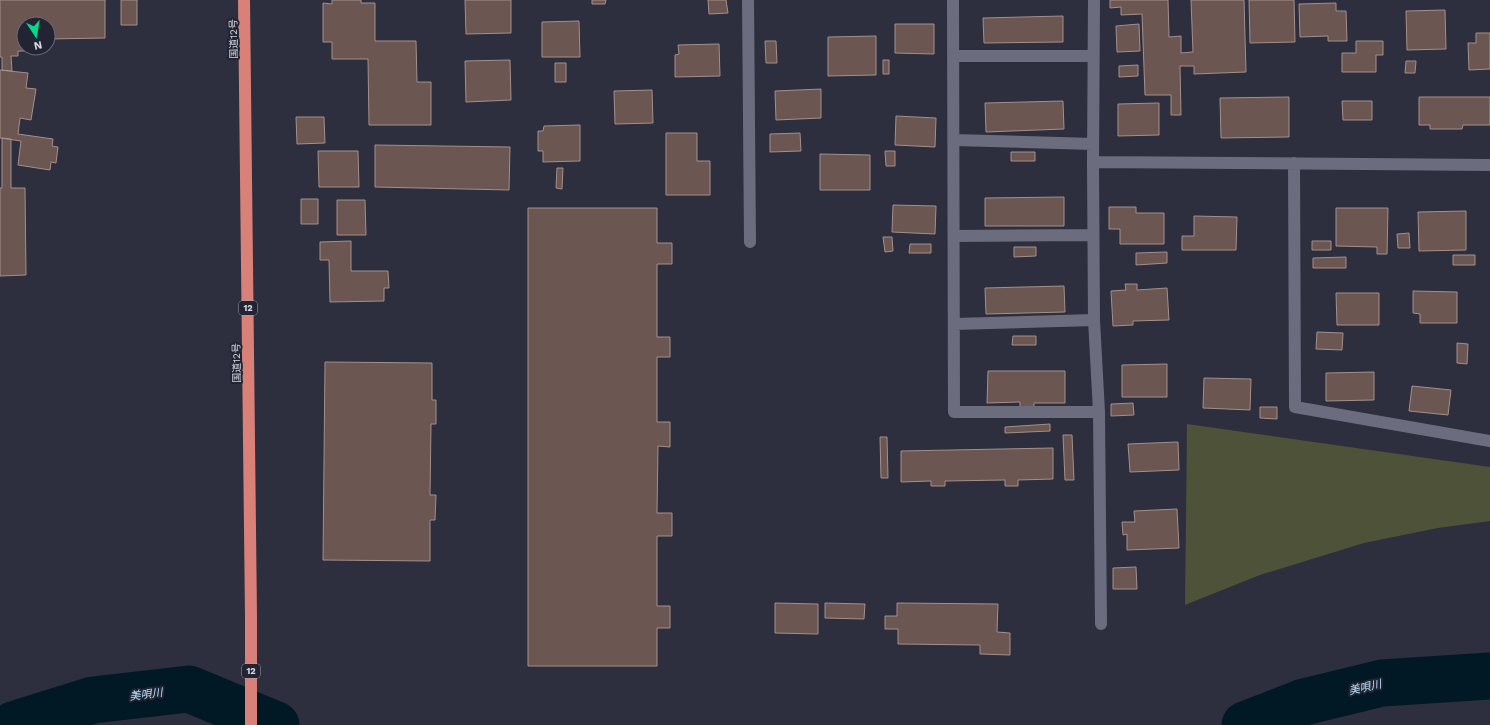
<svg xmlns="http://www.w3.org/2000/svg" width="1490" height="725" font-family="'Work Sans','Noto Sans JP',sans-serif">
<rect width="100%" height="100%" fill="#2d2e3e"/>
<path fill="#4d5238" d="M1187 424 1490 467V521L1438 528 1364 543 1260 575 1185 605Z"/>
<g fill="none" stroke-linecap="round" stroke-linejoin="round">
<path stroke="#011924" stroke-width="47" d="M13 725 93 700 189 689 276 725
M1245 725 1304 702 1382 683 1490 676"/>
</g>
<path fill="#6b5652" stroke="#a58f8b" d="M0 0H105V38L48 39V24H24V48H37V51H18V56H11L12 71 2 70V57H0Z
M121 0H137V25H121Z
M332 0H361V3H375V41H416L417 82H431V125H369L368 59H332V42H323V3L332 4Z
M465 0H511V33L466 34Z
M592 0H606L605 4H592Z
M708 0H726L728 13 709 14Z
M1110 0H1168L1169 37 1181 36V53L1193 52 1191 0H1244L1246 72 1194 74V66H1180L1181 115H1171V95H1145L1142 14 1121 15V7L1110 8Z
M1249 0H1294L1295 42 1250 43Z
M1336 3V11H1346L1347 41H1328V36L1300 37 1299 4Z
M1445 10 1446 49 1407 50 1406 11Z
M1063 16V42L984 43 983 18Z
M579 21 580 57H542V22Z
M895 24H934V54L895 53Z
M1139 24 1140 51 1117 52 1116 26Z
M1476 33H1490V69L1469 70 1468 43H1476Z
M876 36V75L828 76V37Z
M765 41H776L777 63H766Z
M1356 41H1383V55H1376V72H1342V53H1356Z
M719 44 720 76 675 77V55L679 54 678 45Z
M510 60 511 100 466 102 465 61Z
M883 60H889V74H883Z
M1406 61H1416L1415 73H1405Z
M555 63H566V82H555Z
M1138 65V76L1119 77V66Z
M0 70 28 73 26 88 36 89 31 120 20 118 18 134 53 139 52 146 58 147 56 163 51 162 50 170 18 165 21 141 0 138Z
M821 89V118L776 120 775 91Z
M652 90 653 123 615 124 614 91Z
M1289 97V137L1221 138 1220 98Z
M1419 97H1490V125H1463L1462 129H1430V125H1419Z
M1063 101 1064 129 986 132 985 103Z
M1342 101H1372V120H1343Z
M1159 103V135L1118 136V104Z
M896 116 936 118 935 147 895 145Z
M296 117H324L325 143 297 144Z
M580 125V161L543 162V151H538V131H543L544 126Z
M666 133H697V161H710V195H666Z
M800 133 801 151 770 152V134Z
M2 138 11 139V188H25L26 275 0 276V188H2Z
M375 145 510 147 509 190 375 187Z
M318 151H358L359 187H319Z
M885 151H895V166H886Z
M1011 152H1035V161H1011Z
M820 154 870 155V190H820Z
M557 168H563L562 189 556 188Z
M1064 197V226H985V198Z
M301 199H318V224H301Z
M337 200H365L366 235H337Z
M893 205 936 206 935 234 892 232Z
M1109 207H1136V213H1164V244H1120V229H1109Z
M528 208H657V243H672V264H657V337H670V357H657V422H670V447L658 446 657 513H672V536H657V606H670V628H657V666H528Z
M1336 208H1388L1387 254H1377V247L1336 246Z
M1466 211V250L1419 251 1418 212Z
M1194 216 1237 217 1236 250H1182V236H1194Z
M1409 233 1410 248H1398L1397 234Z
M883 237H892L893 251 885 252Z
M351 241V271H388L389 288H384V301L330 302 329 260H320V242Z
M1312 241H1331V250H1312Z
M910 244H931V253H909Z
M1014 247H1036V256L1014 257Z
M1167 252V263L1136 265V253Z
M1453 255H1475V265H1453Z
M1346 257V268H1313V258Z
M1125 284H1137V290L1167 288 1169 320 1133 321V325L1113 326 1111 291 1126 290Z
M1064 286 1065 312 986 314 985 288Z
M1413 291 1457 292V323H1420V314L1413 313Z
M1336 293H1379V325H1337Z
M1317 332 1343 333 1342 350 1316 349Z
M1013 336H1036V345H1012Z
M1457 343 1468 344 1467 364 1457 363Z
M325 362 432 363V400H436V424H431L430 495H436L435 520H430V561L323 560Z
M1167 364V397H1122V365Z
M988 371H1065V403H1034V407H1020V402L987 403Z
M1374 372V400L1326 401V373Z
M1204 378 1251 379 1250 410 1203 408Z
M1412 386 1451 390 1448 415 1409 411Z
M1133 403 1134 415 1111 416V404Z
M1260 407H1277V419L1260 418Z
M1050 424V431L1005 433V427Z
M1063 435H1072L1074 480H1065Z
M880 437H887L888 478H881Z
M1178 442 1179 470 1130 472 1128 444Z
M1053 448V479L1018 480V486H1005V480L945 481V486H931V481L901 482V451Z
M1177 509 1179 548 1127 550V534L1123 535 1122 522H1135L1134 511Z
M1136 567 1137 589H1113V568Z
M775 603 818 604V634L775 633Z
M825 603 865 604 864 619 825 618Z
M897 603 998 604 997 632 1010 633V655L980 654V645L898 644V629H885V616H897Z"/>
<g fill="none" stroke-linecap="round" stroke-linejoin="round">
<path stroke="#6b6d7f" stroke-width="12" d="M748 0 750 242
M953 0 954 412H1099
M1094 0 1093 162 1094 320 1099 412 1101 624
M953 56H1093
M954 140 1093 144
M1093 162 1490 165
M1294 163 1295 407 1490 441
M954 236 1093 235
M954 324 1094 320"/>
<path stroke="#d98178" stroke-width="12" d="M244 0 251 617V725"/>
</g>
<g text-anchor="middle" stroke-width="4" stroke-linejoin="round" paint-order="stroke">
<g fill="#232433" stroke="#a0a1ad" stroke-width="1">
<rect x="239" y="301" width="18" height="14" rx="3"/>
<rect x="242" y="664" width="18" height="14" rx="3"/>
</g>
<g font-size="9" font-weight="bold" fill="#d6d7e1">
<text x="248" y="311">12</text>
<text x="251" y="674">12</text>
</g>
<g font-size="10" fill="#d6d7e1" stroke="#232433">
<text transform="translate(233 39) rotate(-91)" y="4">国道12号</text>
<text transform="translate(236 363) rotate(-91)" y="4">国道12号</text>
</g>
<g font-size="11" font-style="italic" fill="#b5e1f7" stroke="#232433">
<text transform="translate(1365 687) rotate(-13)" y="4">美唄川</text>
<text transform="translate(146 694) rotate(-7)" y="4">美唄川</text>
</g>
</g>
<g transform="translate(36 36) rotate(168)"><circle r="19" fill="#232433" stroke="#6b6c79"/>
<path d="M0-3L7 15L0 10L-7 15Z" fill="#02d98b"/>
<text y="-6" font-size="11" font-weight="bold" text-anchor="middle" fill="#d6d7e1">N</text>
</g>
</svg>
